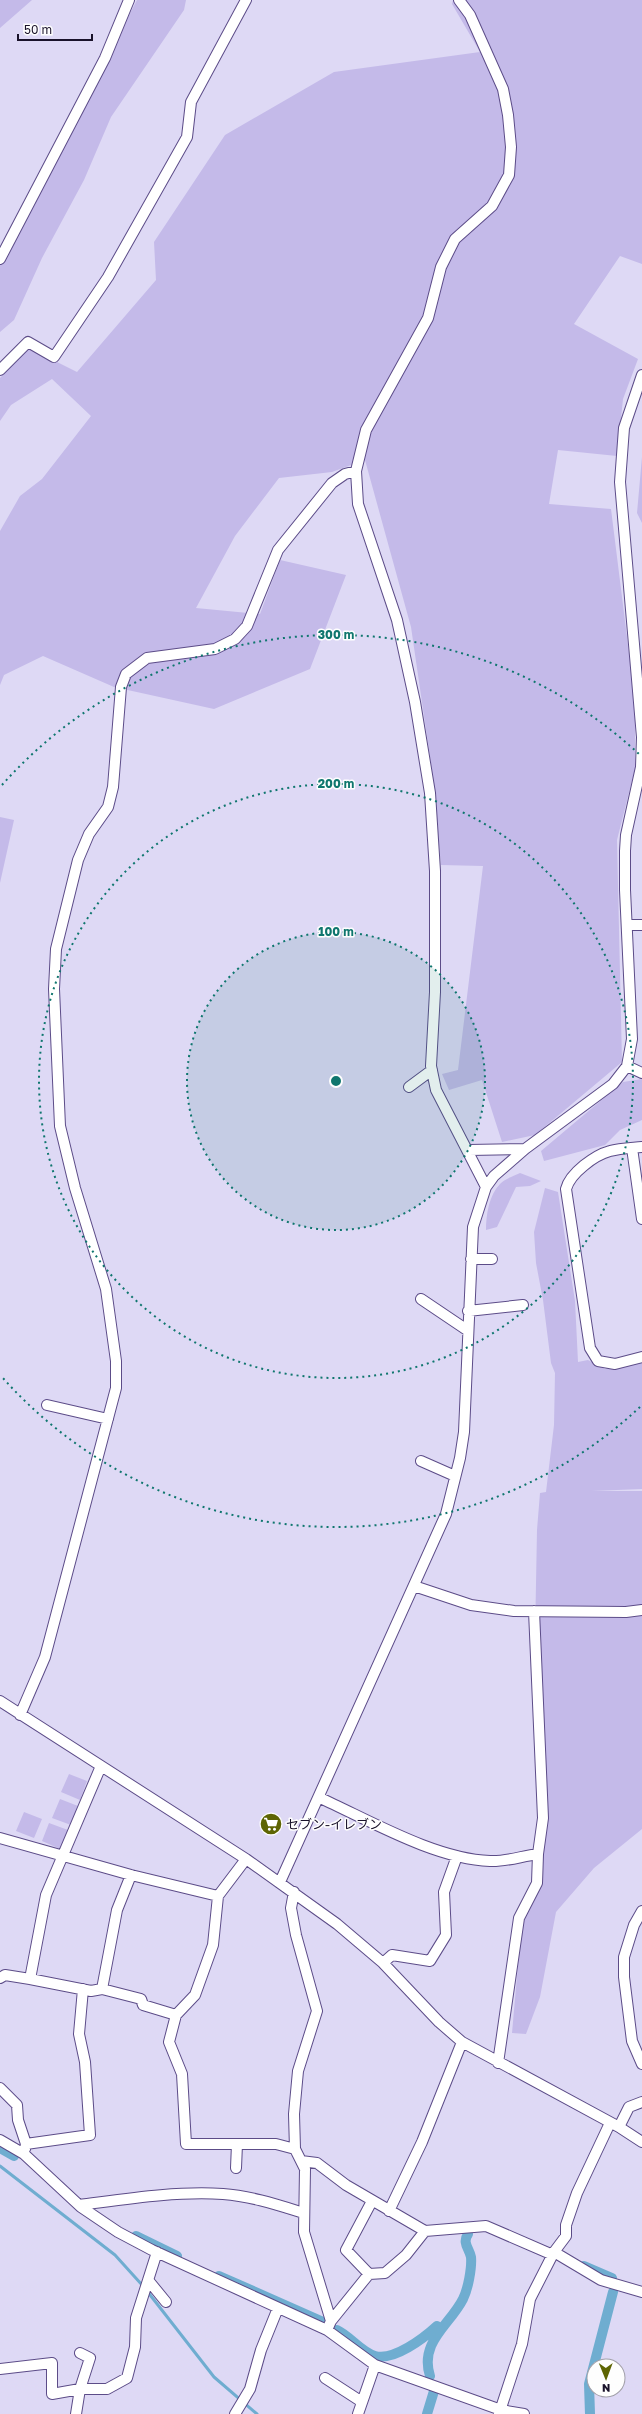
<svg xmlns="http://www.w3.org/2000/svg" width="642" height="2414" font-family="'Golos Text','Noto Sans JP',sans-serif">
<rect width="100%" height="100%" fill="#ded9f5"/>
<path fill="#c4bae9" d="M0 0H32L0 28Z
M137 0H186L184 10 111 117 84 180 42 258 14 320 0 332V264L35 203 83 102Z
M453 0H642V264L620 256 574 324 638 359 623 399 617 456 558 450 549 504 611 509 635 701V769L617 840 622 1062 535 1135 502 1142 482 1080 449 1090 442 1074 458 1070 483 866 441 865 431 764 411 627 365 460 332 472 279 478 235 536 196 608 260 614 280 560 346 575 310 669 214 709 114 687 43 656 4 675 0 685V531L20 496 42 479 91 416 52 379 11 405 0 421V378L29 348 77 372 156 280 154 242 225 135 334 72 480 52 452 4Z
M642 457V523L637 513Z
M0 817 14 820 0 883Z
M642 1079V1120L620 1130 605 1145 544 1161 541 1151 623 1082Z
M520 1173 541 1181 530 1186 516 1187 497 1227 486 1230C486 1215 489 1195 500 1184 504 1179 514 1176 520 1173Z
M545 1188 558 1192 575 1301 578 1362 588 1360 605 1369 642 1356V1489L592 1491H642V1829L594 1868 556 1912 540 1997 526 2034 512 2033 521 1931 542 1866 535 1637 537 1530 540 1493 546 1492 554 1425 555 1373 551 1363 543 1300 536 1263 534 1232Z
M69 1774 87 1781 80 1800 61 1792Z
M60 1799 78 1806 71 1825 52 1818Z
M24 1812 42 1819 34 1838 16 1831Z
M49 1823 68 1830 60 1849 42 1841Z"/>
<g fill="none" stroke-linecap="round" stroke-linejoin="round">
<path stroke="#6fadd0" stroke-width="3" d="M0 2166 115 2255 143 2286
M147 2291 214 2377 257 2414"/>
<path stroke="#6fadd0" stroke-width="10" d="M0 2148 14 2156
M136 2236 177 2256
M584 2266 612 2278
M219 2276 321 2321
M337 2330C350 2336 361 2352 375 2356 394 2361 424 2338 437 2326
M430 2376C419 2342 450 2325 463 2299 468 2289 472 2268 471 2257 469 2248 462 2243 468 2234
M427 2414 434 2391
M590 2414 589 2384 613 2292"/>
<g stroke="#5c4c88" stroke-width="12">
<path id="minor" d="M459 0 470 15 503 89 508 115 511 147 509 175 492 206 455 239 441 267 428 318 366 430 356 471 358 504 397 620 415 702 430 793 435 871V992L431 1066 436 1090 486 1187
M0 259 105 58 129 0
M0 370 28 342 54 357 108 277 187 137 191 102 246 0
M628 925H642
M627 1066 642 1073
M409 1087 432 1070
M642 1147C632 1148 620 1148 610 1151 595 1155 570 1173 566 1189L590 1348 598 1361 615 1364 642 1357
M632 1148 642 1219
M469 1150 525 1149
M471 1259H492
M421 1299 467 1330
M468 1311 523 1305
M47 1405 108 1419
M421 1461 455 1476
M414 1586 471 1605 514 1611 626 1612 642 1610
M0 1701 246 1859 337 1924 383 1963 439 2022 462 2042 619 2127 642 2142
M20 1715 45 1657 116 1388V1361L106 1289 75 1188 60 1126 54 989 56 949 78 860 89 834 108 807 113 787 121 687 126 674 147 658 215 649 235 639 247 626 278 550 332 483 345 474 356 471
M101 1766 46 1895 30 1979 91 1991 102 1989 117 1910 131 1875
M320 1798C369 1820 435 1859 490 1861 505 1862 522 1856 538 1854L543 1818 534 1611
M0 1838 131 1875 218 1896
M280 1882 446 1514 460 1458 464 1432 473 1227 486 1187 494 1176 525 1149 613 1084 627 1066 632 1039 625 890V851L626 835 641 767 642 737 620 482 624 428 642 375
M294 1892 291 1908 296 1935 317 2011 298 2071 294 2114 295 2149 305 2169 304 2232 331 2321 327 2330
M642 1911 634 1925 624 1957V1977L632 2041 642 2064
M383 1963 392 1955 430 1961 446 1935 444 1892 457 1856
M0 1978 5 1975 30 1979
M102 1989 141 1999 143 2005 176 2015 195 1995 213 1945 218 1896 246 1859
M176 2015 169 2042 182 2074 186 2144H276L295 2149
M498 2063 519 1918 537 1883 538 1854
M0 2088 17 2105 18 2120 26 2144 25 2149
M619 2127 629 2107 642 2102
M0 2140 24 2154 81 2207 118 2232 152 2250 327 2330 375 2365 501 2410 524 2414
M26 2144 90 2135 85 2062 79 2034 83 1989
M301 2161 317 2163 346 2185 425 2231
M236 2168 237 2144
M79 2205C126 2199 175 2191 223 2194 251 2196 278 2205 304 2213
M389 2211 422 2142 462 2042
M554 2252 601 2280 642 2292
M369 2274 346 2250 372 2201
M148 2280 166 2302
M331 2321 369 2274 385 2273 406 2255 425 2231 486 2226 553 2255
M0 2369 52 2363V2394L80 2389H107L127 2378 135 2347 136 2318 157 2252
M325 2378 362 2402
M76 2414 80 2389 90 2358 80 2353
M235 2414 250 2389 261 2350 278 2308
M358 2414 375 2365
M499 2414 522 2344 530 2299 554 2252 566 2236V2225L577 2193 610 2123"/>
</g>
<use href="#minor" stroke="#fff" stroke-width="10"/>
</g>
<circle cx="336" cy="1081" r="149" fill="#0f766e" fill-opacity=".12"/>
<g fill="none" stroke="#0f766e" stroke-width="2" stroke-dasharray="2 4">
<circle cx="336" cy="1081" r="149"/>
<circle cx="336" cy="1081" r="297"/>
<path d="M640 1407A446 446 0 0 1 2 1377M2 785A446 446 0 0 1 640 755"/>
</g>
<defs>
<g id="supermarket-disc" transform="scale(1.15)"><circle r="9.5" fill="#5e6503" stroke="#fefefe"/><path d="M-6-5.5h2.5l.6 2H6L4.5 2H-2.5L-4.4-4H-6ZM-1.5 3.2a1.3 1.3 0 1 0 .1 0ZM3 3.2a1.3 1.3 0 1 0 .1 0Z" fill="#fff"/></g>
</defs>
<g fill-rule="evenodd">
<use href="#supermarket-disc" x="271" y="1824"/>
</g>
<g text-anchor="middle" stroke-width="3" stroke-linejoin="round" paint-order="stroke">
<g font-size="13" fill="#19122a" stroke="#fefefe" text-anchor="start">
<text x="286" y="1829">セブン-イレブン</text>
</g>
</g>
<circle cx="336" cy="1081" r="6" fill="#0f766e" stroke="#fefefe" stroke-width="2"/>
<g font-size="12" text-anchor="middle" font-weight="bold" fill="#0f766e" stroke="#fefefe" stroke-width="3" stroke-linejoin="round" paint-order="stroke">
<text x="336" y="639">300 m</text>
<text x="336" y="788">200 m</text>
<text x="336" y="936">100 m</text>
</g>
<g transform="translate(606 2378) rotate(179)"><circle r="19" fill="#fefefe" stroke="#a2a0a9"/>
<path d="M0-3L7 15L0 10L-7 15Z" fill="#5e6503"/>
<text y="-6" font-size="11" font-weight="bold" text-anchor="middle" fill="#19122a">N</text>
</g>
<path d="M18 34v6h74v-6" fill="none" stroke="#19122a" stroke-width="2"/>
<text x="24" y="34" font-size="12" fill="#19122a" stroke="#fefefe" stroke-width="3" paint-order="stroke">50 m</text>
</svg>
